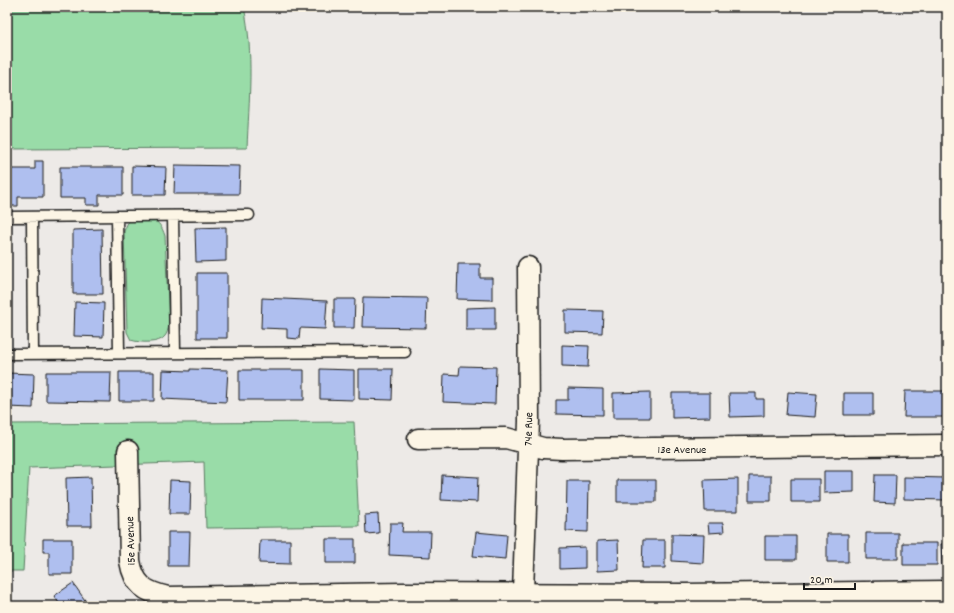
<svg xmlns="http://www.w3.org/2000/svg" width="954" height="613" font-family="Dekko,sans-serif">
<rect width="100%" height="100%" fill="#edeae7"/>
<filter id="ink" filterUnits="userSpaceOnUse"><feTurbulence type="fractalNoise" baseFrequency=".025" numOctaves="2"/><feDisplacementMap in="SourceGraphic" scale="8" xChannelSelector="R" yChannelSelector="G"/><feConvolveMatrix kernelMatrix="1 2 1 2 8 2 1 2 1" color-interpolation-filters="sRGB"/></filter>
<g filter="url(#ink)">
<path fill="#99dca8" stroke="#5a7c62" d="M7 7H244C254 53 249 101 247 148L7 149Z
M134 219C151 219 159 217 165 236L169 326C168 329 167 334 165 336 160 344 139 343 131 340L127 332 124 231 128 222Z
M354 422 359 526 206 528 204 462 29 468 23 571H7V424Z"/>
<path fill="#afbfef" stroke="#1c1c1c" d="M35 161H43V197H18V206H7V169H35Z
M175 165 240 166 239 194H174Z
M132 166 166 167 165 195H132Z
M60 167H123V195H99V205H86V198H60Z
M7 226H8V260H7Z
M226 227V261L196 262 195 228Z
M102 229 103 294H73V230Z
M458 264H480V278H492V300L457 299Z
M197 273H227V338H197Z
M363 297 427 298 426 328 362 327Z
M262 298 327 301 325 329 300 328 299 339 287 338V329L261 328Z
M334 299H355L354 328H334Z
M75 302 104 303 103 337 74 336Z
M495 307V330H466V308Z
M565 310 603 311 602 333 565 332Z
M562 345 589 346 588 367 562 366Z
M460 366 496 367 495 404 443 402 444 374 459 375Z
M190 369 228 370 226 402 162 399 163 370 190 371Z
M320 369 354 370V400L320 399Z
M359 369H393L392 400 359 399Z
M239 370H304V400H239Z
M46 372H111L110 402 46 401Z
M119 372H154V401H119Z
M7 373 34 374 33 408 7 407Z
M568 388 603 389V415L556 414V400H568Z
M905 391H945V417H904Z
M650 392V418H613V393Z
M788 392 817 394 815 417 786 415Z
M672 393H710V417L672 418Z
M729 393H756V399H764V416L730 417Z
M844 393H873V415H844Z
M824 471H854V492L824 493Z
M442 475 478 477 477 502 441 500Z
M875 475H896L895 503 874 502Z
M749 476H771V501H749Z
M91 477 92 526H67L66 478Z
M904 477 946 478V500L904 499Z
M738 479V511H705L704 480Z
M791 479H819V502H791Z
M170 480 191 481 190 514H169Z
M617 480H656V502H617Z
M567 481H589L588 532 566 531Z
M378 514 379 533 366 534 365 515Z
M390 523H403L402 532H431L430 557 389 555Z
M708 523H723L724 532 709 533Z
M168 532H190L189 566H168Z
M476 532 507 535 505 559 473 556Z
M866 533H898V559H866Z
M672 534 704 535 703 563 672 561Z
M827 534H848V562H827Z
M765 536H796V560H765Z
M43 539H72V574H49V552H43Z
M326 539H355V563H326Z
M260 540H290V564L259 563Z
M618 540 619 570 597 571V541Z
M643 540H665V568H642Z
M903 543H937V565H903Z
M941 544H947V565H942Z
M585 547V568L560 569V548Z
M73 583 89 606H61L54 596Z"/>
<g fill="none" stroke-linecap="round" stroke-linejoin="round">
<g stroke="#1c1c1c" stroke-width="13">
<path id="lane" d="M117 216 119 353
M173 216 175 353
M7 217 249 215
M32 217 33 353
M7 354 405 352"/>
</g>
<g stroke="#1c1c1c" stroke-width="23">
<path id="street" d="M418 439 506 438 543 448 562 449 947 445
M128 451 130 561C134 585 145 592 168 597L403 593 685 594 947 591
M523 592 529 421 528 267"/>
</g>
<use href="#lane" stroke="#fcf5e5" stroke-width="10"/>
<use href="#street" stroke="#fcf5e5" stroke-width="20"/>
</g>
</g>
<g text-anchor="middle" stroke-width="3" stroke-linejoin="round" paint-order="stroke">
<g font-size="12" fill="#1c1c1c" stroke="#fcf5e5">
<text transform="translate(528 429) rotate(-89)" y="4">74e Rue</text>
<text x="682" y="453">13e Avenue</text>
<text transform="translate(130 541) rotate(-92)" y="4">15e Avenue</text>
</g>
</g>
<rect width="954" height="613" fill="none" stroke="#fcf5e5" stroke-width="24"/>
<rect x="12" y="12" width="930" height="589" fill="none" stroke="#1c1c1c" stroke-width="1.5" filter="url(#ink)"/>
<path d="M804 583v6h51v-6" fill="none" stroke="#1c1c1c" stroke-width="2"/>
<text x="810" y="583" font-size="12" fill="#1c1c1c" stroke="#fcf5e5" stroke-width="3" paint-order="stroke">20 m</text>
</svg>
